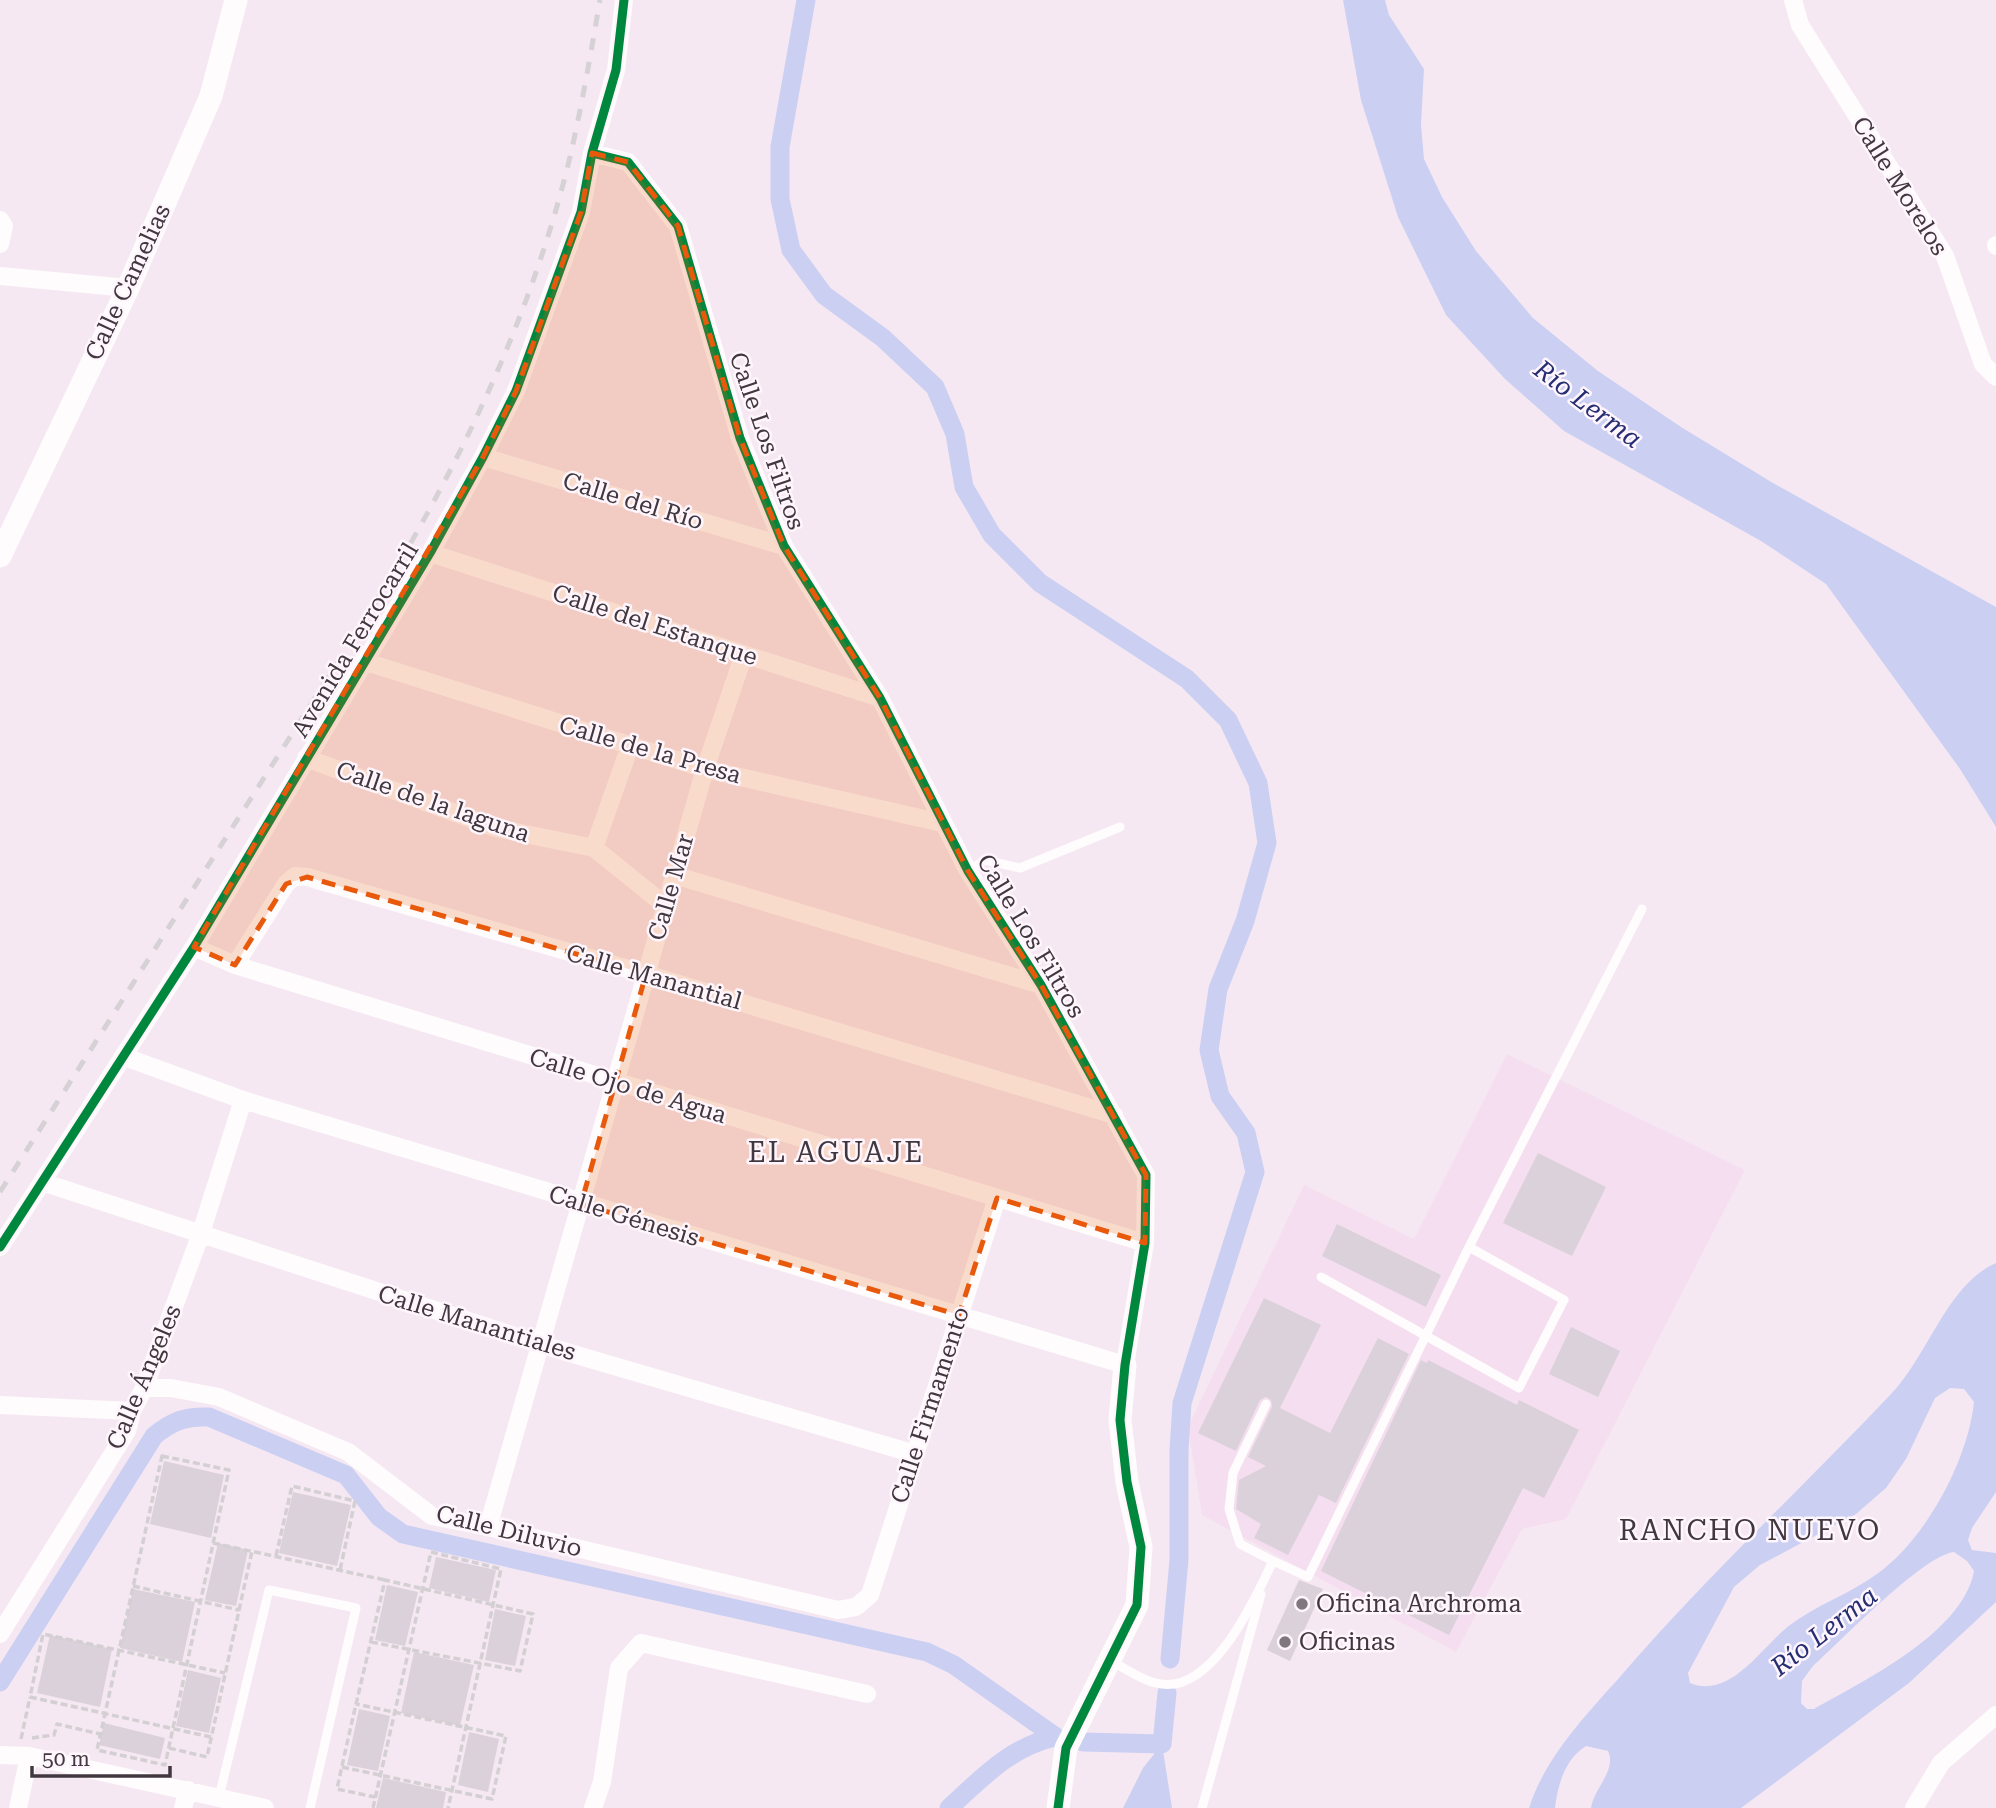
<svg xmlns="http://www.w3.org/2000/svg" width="1996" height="1808" font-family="'Roboto Serif',serif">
<rect width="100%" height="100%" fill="#f6e8f2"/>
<path fill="#f5deef" d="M1507 1054 1745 1170 1566 1519 1522 1529 1456 1652 1202 1515 1188 1427 1304 1185 1414 1239Z"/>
<path fill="#cbd0f3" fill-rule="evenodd" d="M1343 0H1385L1389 15 1424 69 1421 125 1424 159 1442 197 1476 251 1533 318 1598 371 1681 427 1773 483 1996 607V827L1960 769 1826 584 1761 541 1564 431 1505 379 1446 315 1398 217 1361 100Z
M1996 1263V1492L1972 1528 1968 1540 1972 1550 1996 1553V1602L1909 1683 1741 1808H1591C1594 1788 1617 1770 1608 1751L1586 1746C1565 1759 1558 1784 1555 1808H1529C1545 1758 1584 1717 1619 1678 1705 1578 1801 1489 1891 1394 1928 1356 1947 1284 1996 1263ZM1950 1388 1964 1389 1974 1402C1968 1460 1926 1539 1877 1574 1850 1594 1816 1605 1790 1625 1762 1646 1731 1700 1690 1683L1688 1673 1734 1587 1760 1565 1856 1514 1886 1488 1906 1459 1935 1398ZM1954 1552 1967 1561 1974 1571C1963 1633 1863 1681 1814 1709H1807L1801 1703 1802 1681 1813 1666C1841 1641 1922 1556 1954 1552Z
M1162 1744 1172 1808H1123L1143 1768Z"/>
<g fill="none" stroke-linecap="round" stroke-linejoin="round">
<path stroke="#cbd0f3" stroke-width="19" d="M806 0 780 147V199L791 250 824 295 883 338 935 387 955 434 964 487 992 535 1040 583 1187 679 1228 720 1258 783 1267 843 1245 921 1218 989 1209 1050 1220 1096 1246 1133 1255 1172 1182 1403 1179 1450V1560L1170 1659
M0 1682 154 1436C172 1421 186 1416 209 1417L346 1475 379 1517 403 1534 927 1652 954 1665 1056 1737
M1083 1742 1162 1744 1167 1693
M949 1808C982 1778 1010 1747 1055 1737"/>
</g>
<path fill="#dad1db" d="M1538 1153 1606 1187 1572 1256 1503 1223Z
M1337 1224 1441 1275 1426 1307 1322 1256Z
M1264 1298 1321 1325 1280 1408 1330 1433 1378 1338 1409 1354 1336 1503 1319 1495 1288 1555 1254 1538 1261 1524 1236 1509 1239 1480 1266 1466 1248 1457 1272 1407 1271 1400 1266 1397 1260 1400 1236 1451 1198 1433Z
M1571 1327 1620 1351 1598 1397 1549 1374Z
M1421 1360 1427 1363 1428 1360 1517 1405 1519 1400 1579 1430 1544 1498 1523 1488 1449 1635 1321 1571Z
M164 1461 224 1475 211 1538 150 1524Z
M293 1492 351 1505 337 1566 279 1553Z
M218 1543 248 1550 236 1606 205 1600Z
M436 1557 496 1570 489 1602 429 1588Z
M1299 1580 1323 1589 1290 1661 1267 1650Z
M387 1585 418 1592 405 1646 375 1640Z
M133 1589 195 1602 182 1662 120 1648Z
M495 1609 526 1616 515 1666 485 1660Z
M50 1635 112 1649 100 1707 37 1693Z
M414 1652 474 1665 460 1726 401 1713Z
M188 1670 221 1678 209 1733 176 1726Z
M359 1709 390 1716 378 1771 347 1765Z
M104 1723 165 1738 160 1759 99 1745Z
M469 1732 499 1739 488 1792 458 1785Z
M383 1778 446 1792 443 1808H376Z"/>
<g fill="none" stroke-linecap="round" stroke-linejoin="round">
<path stroke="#d3cfd2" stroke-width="3.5" stroke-dasharray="7 3.5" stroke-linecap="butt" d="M162 1456 229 1470 165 1765 97 1750Z
M213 1543 385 1580
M276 1556 292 1486 355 1501 340 1570
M133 1586 239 1610
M371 1642 520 1671 533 1614 385 1580C369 1650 352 1719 337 1789L375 1797
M211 1737 30 1697 43 1634 225 1673
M32 1738 54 1735 57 1724 100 1734
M21 1739 30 1697
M169 1748 207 1757 252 1551
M342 1767 492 1799 506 1736 356 1704
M373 1808 431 1552 501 1569 448 1808"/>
<path stroke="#fefcfd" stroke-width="9" d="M968 871 985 860 1020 868 1120 827
M1321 1277 1519 1388 1564 1300 1469 1247
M1266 1404 1233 1473 1229 1509 1240 1544 1273 1561
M1111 1661C1125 1668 1141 1680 1156 1683 1211 1698 1255 1599 1273 1561L1308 1577 1469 1247 1642 909
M219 1797 269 1590 356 1608 310 1808
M1202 1808 1261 1594"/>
<path stroke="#fefcfd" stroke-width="18" d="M1793 0 1800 25 1945 256 1983 364 1996 377
M0 220 4 226 0 244
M1996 245V246
M0 276 128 288
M483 457 784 546
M430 553 880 698
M363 661 705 769 942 823
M306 758 496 828 594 848 666 906
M594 848 630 746
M674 875 1041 985
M194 947 235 965 1145 1243
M235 965 286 884 295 876 307 877 646 974 1114 1115
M125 1057 243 1100 1125 1365 1145 1243 1146 1175 1041 985 968 871 880 698 784 546 740 438 678 226 628 162 592 153
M42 1182 539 1344 915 1454
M0 1247 194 947 430 553 483 457 516 391 581 212 592 153 616 70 624 0
M144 1388H171L219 1397 348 1452 432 1516 488 1527 838 1610 856 1607 870 1595 997 1198
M0 1405 132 1411
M488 1527 705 769 744 654
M0 1634 127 1431 132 1411 144 1388 200 1236 243 1100
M0 1755 29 1756 265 1808
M18 1808 29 1756
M183 1808 188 1790
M593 1808 602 1782 619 1668 641 1643 867 1694
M1914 1808 1941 1763 1996 1715"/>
<path stroke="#fefcfd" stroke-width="23" d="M0 556 128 288 211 96 236 0
M1058 1808 1066 1748 1137 1605 1141 1547 1127 1482 1120 1420 1125 1365"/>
<path stroke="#d5d1d4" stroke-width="5" stroke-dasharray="12 12" stroke-linecap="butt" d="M0 1192 364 621C454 477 530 323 570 157 582 105 591 52 600 0"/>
<g stroke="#fff5fc" stroke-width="13">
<path id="cycleway" d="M592 153 628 162 678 226 740 438 784 546 880 698 968 871 1041 985 1146 1175 1145 1243 1125 1365 1120 1420 1127 1482 1141 1547 1137 1605 1066 1748 1058 1808
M0 1247 194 947 430 553 483 457 516 391 581 212 592 153 616 70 624 0"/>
</g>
<use href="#cycleway" stroke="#00873e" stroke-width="9"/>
</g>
<path fill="#e8590c" fill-opacity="0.2" stroke="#e8590c" stroke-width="5" stroke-dasharray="14 9" stroke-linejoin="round" d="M592 153 628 162 678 226 740 438 784 546 880 698 968 871 1041 985 1146 1175 1145 1243 997 1198 959 1315 581 1204 646 974 307 877 286 884 235 965 194 947 483 457 516 391 581 212Z"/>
<g fill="#80767e" stroke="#fff5fc" stroke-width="2.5">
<circle cx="1302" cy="1604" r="7"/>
<circle cx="1285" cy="1642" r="7"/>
</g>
<g text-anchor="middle" stroke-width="5" stroke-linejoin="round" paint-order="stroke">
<g font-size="24" fill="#41383f" stroke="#fff5fc">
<text transform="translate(1900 186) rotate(58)" y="8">Calle Morelos</text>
<text transform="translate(128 282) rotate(-65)" y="8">Calle Camelias</text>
<text transform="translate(767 441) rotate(71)" y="8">Calle Los Filtros</text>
<text transform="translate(633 501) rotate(17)" y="8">Calle del Río</text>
<text transform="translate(655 625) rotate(18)" y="8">Calle del Estanque</text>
<text transform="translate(355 640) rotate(-59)" y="8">Avenida Ferrocarril</text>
<text transform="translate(650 750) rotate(16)" y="8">Calle de la Presa</text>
<text transform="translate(433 802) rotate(19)" y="8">Calle de la laguna</text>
<text transform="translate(671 887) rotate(-74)" y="8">Calle Mar</text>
<text transform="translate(1031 936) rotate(59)" y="8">Calle Los Filtros</text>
<text transform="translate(654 977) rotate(16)" y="8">Calle Manantial</text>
<text transform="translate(628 1086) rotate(17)" y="8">Calle Ojo de Agua</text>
<text transform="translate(624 1216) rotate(17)" y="8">Calle Génesis</text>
<text transform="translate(477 1323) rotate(17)" y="8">Calle Manantiales</text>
<text transform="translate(144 1377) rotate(-67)" y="8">Calle Ángeles</text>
<text transform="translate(930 1405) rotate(-72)" y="8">Calle Firmamento</text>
<text transform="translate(509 1531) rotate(14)" y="8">Calle Diluvio</text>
</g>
<g font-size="24" fill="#41383f" stroke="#fff5fc" text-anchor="start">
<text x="1316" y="1612">Oficina Archroma</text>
<text x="1299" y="1650">Oficinas</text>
</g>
<g font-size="26" font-style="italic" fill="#252f72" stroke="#fff5fc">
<text transform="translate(1588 404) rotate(37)" y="9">Río Lerma</text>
<text transform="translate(1824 1631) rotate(-38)" y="9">Río Lerma</text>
</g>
<g font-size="28" letter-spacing="2" fill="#41383f" stroke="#fff5fc">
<text x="836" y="1162">EL AGUAJE</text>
<text x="1750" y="1540">RANCHO NUEVO</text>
</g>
</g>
<path d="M32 1766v10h138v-10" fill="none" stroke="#41383f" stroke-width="3.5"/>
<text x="42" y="1766" font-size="21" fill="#41383f" stroke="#fff5fc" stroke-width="5" paint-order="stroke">50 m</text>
</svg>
